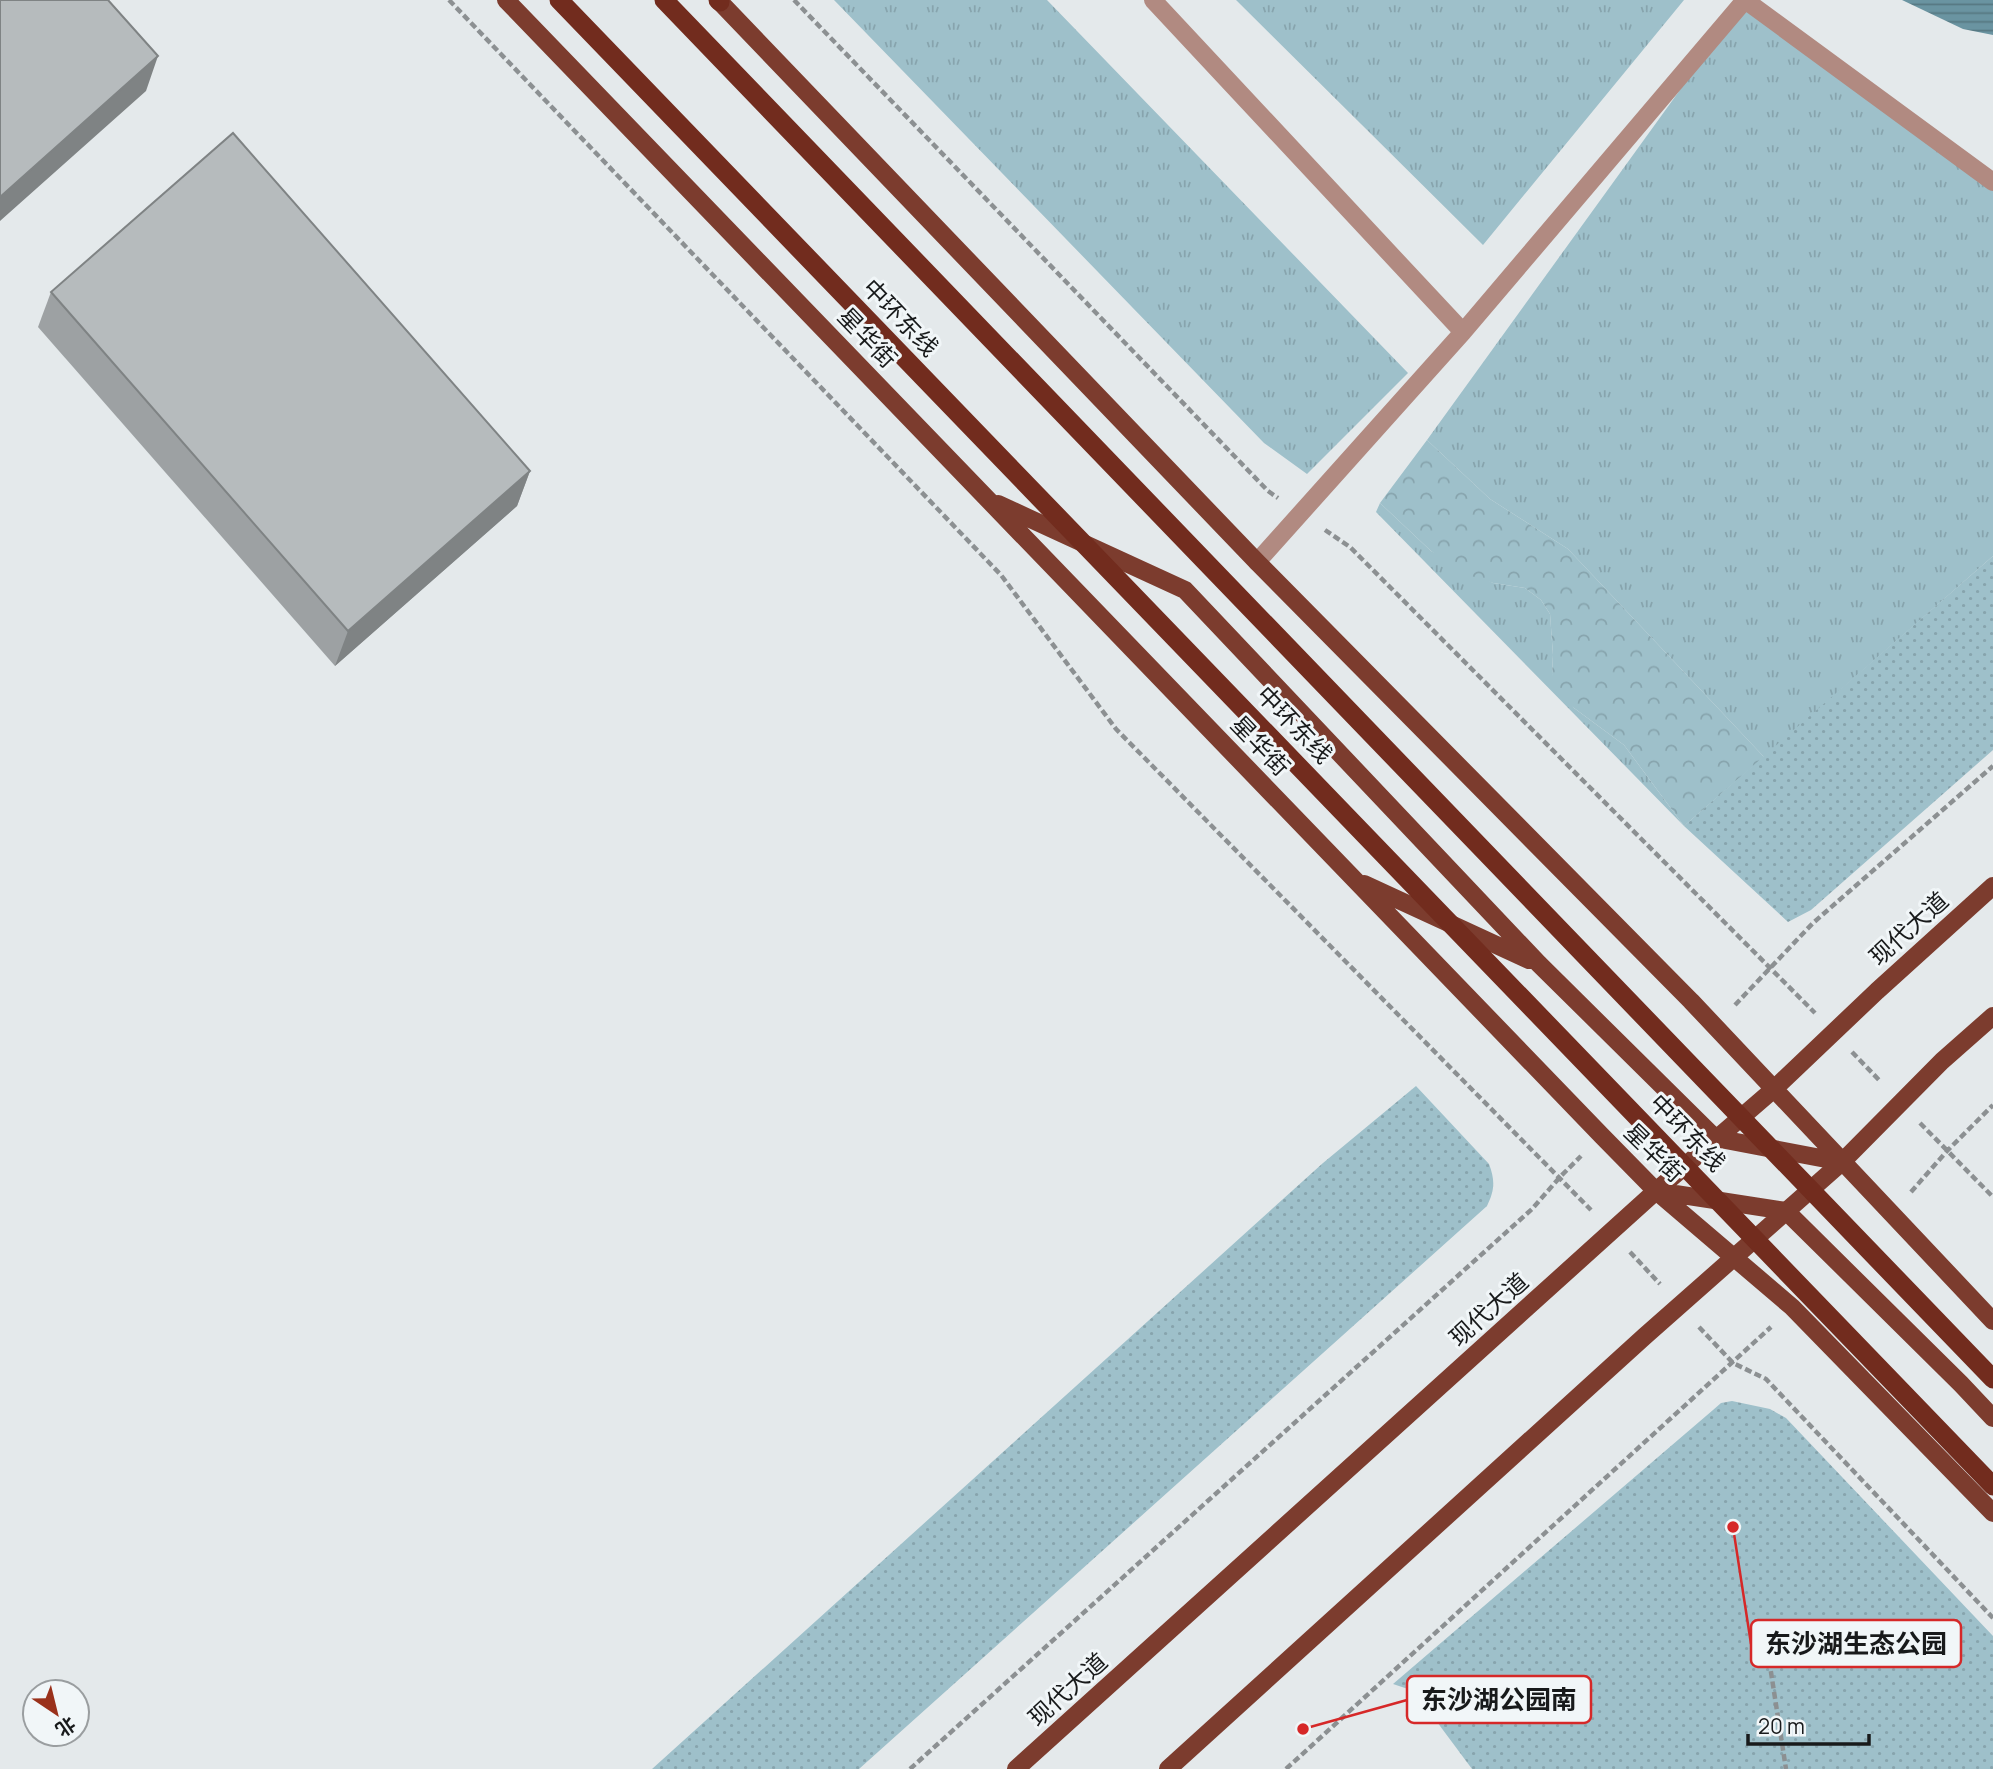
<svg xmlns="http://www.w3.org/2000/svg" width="1993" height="1769" font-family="Manrope,'Noto Sans SC',sans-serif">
<defs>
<pattern id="grass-tufts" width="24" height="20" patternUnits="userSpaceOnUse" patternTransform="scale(1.75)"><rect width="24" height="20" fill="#9ec0ca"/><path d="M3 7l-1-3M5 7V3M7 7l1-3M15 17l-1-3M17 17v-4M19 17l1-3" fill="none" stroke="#87a4ad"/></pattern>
<pattern id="forest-crowns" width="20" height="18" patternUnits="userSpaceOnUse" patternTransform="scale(1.75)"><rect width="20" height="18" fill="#9ec0ca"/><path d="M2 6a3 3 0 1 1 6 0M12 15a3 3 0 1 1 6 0" fill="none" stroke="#87a4ad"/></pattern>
<pattern id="park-dots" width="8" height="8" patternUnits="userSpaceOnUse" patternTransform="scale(1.75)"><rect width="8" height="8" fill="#9ec0ca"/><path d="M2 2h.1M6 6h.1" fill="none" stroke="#87a4ad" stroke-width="1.8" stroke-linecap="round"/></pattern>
<pattern id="water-rules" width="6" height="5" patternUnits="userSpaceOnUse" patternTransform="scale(1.75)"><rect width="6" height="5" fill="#6a94a1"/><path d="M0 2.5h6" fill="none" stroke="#567882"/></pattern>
</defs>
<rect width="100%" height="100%" fill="#e4e9eb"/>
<path fill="url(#grass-tufts)" d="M834 0H1047L1408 373 1307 474 1264 443Z
M1236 0H1684L1483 245Z
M1745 0 1993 182V556L1764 757 1568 549 1490 499 1427 440Z
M1380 503 1431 551 1493 583 1525 588 1541 600 1550 614 1553 655 1552 674 1574 708 1624 745 1684 826 1376 512Z"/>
<path fill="url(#forest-crowns)" d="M1427 440 1490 499 1568 549 1764 757 1684 826 1624 745 1574 708 1554 688 1552 674 1553 655 1550 614 1541 600 1525 588 1493 583 1462 573 1431 551 1380 503Z"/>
<path fill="url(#park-dots)" d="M1993 556V750L1811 910 1788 922 1684 826Z
M1416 1086 1489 1164C1495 1180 1495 1190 1487 1206L859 1769H652L1323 1163Z
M1732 1401 1770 1409 1786 1418 1993 1636V1769H1472L1414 1691 1393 1684 1713 1410 1721 1403Z"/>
<path fill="url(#water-rules)" d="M1902 0H1993V35L1963 29Z"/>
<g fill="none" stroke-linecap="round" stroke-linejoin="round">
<path stroke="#8c9092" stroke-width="4.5" stroke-dasharray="7 3.5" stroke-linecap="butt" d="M449 0 1001 575 1116 729 1591 1210
M794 0 1268 491 1278 498
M1325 530 1350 547 1815 1013
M1735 1005 1813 923 1993 766
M1852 1052 1880 1081
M1920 1123 1993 1197
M1911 1192 1947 1151 1993 1105
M1630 1252 1660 1284
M1699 1327 1733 1363 1766 1379 1993 1618
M1766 1640 1786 1769
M910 1769 1532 1209 1560 1177 1581 1156
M1286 1769 1771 1327"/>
<path stroke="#b18a81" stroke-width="18" d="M1153 0 1463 332
M1257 562 1463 332 1745 0 1993 182"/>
<path stroke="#7c3c2e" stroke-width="18" d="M506 0 1602 1136 1656 1191 1792 1307 1993 1513
M718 0 1257 562 1691 1001 1993 1321
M998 504 1185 590 1539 964 1715 1138 1842 1162
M1364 884 1529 960
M1656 1191 1786 1211 1961 1384 1993 1418
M1016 1769 1656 1191 1774 1089 1877 991 1993 886
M1168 1769 1645 1336 1842 1162 1942 1061 1993 1016"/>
<path stroke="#722c1e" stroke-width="19" d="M718 0 720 2"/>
<path stroke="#722c1e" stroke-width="19" d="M559 0 1993 1486
M664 0 1993 1379"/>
</g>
<path fill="#9da1a3" d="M51 292 530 471 517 506 335 666 38 327Z"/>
<path fill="#7f8384" d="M158 56 146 91 0 221V197Z
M530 471 517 506 335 666 348 631Z"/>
<path fill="#b6bbbd" stroke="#7f8384" stroke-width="2" d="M0 0H108L158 56 0 197Z
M233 133 530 471 348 631 51 292Z"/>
<g text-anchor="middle" stroke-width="6" stroke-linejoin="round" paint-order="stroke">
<g font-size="24" fill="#181a1b" stroke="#f1f6f8">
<text transform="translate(900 318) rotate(46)" y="8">中环东线</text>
<text transform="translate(867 338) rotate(46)" y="8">星华街</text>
<text transform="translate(1294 725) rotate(46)" y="8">中环东线</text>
<text transform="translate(1260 746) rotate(46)" y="8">星华街</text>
<text transform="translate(1909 929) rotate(-42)" y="8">现代大道</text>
<text transform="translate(1687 1133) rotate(46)" y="8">中环东线</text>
<text transform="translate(1654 1153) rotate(44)" y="8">星华街</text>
<text transform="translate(1489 1310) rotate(-42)" y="8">现代大道</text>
<text transform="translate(1068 1690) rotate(-42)" y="8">现代大道</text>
</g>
</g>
<path fill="none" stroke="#d62828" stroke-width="2.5" d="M1733 1527L1751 1644M1303 1729L1407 1700"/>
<g fill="#d62828" stroke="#f1f6f8" stroke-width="2.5">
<circle cx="1733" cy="1527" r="7"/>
<circle cx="1303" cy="1729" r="7"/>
</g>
<g fill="#f1f6f8" stroke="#d62828" stroke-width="2.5">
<rect x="1751" y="1620" width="210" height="47" rx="7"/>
<rect x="1407" y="1676" width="184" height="47" rx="7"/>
</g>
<g font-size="26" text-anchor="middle" font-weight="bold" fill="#181a1b">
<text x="1856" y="1653">东沙湖生态公园</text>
<text x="1499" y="1709">东沙湖公园南</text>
</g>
<g transform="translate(56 1713) rotate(145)"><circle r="33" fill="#f1f6f8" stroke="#9a9ea0" stroke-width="2"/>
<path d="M0-5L12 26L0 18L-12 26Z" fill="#9a311b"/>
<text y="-10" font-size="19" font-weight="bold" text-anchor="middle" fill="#181a1b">北</text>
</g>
<path d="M1748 1734v10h121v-10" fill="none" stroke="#181a1b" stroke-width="3.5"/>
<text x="1758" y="1734" font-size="21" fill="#181a1b" stroke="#f1f6f8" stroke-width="5" paint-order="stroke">20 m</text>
</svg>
